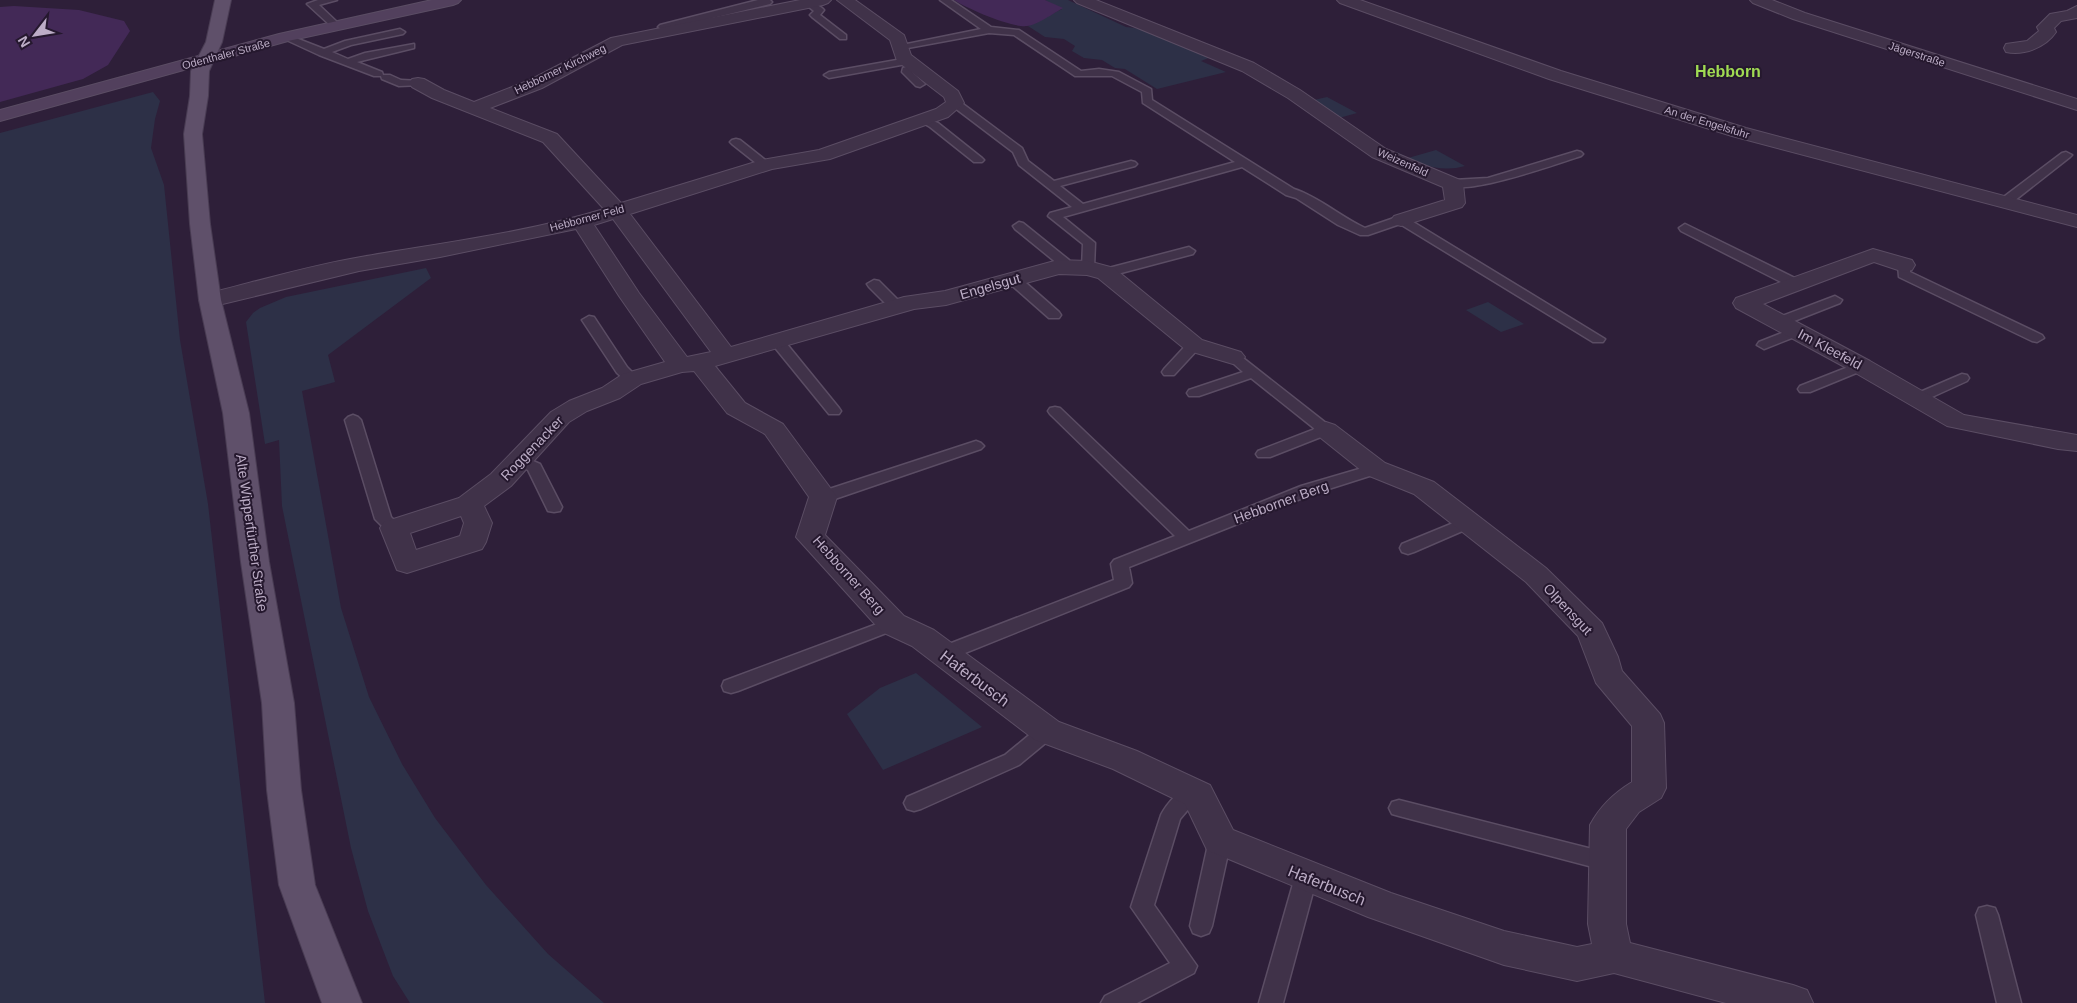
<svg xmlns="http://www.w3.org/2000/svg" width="2077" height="1003" font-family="Arial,sans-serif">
<rect width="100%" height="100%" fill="#2e1f39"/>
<path fill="#2d3047" d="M1045 0H1068L1126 27C1150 28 1187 48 1211 57L1201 61 1226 72 1157 89 1125 69 1115 68 1102 60 1084 58 1072 51 1075 46 1064 39 1045 37 1028 26 1062 9Z
M153 92 160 101 155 119 151 148 164 185 180 340 208 504 265 1003H0V133Z
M1327 97 1357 113 1339 118 1314 100Z
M1436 150 1465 166C1441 173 1417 164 1395 153L1397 152 1408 158Z
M426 268 431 278 328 355 335 382 302 391 341 608 369 697 402 764 435 818 486 885 548 954 604 1003H410L393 976 368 911 351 848 282 506 279 440 265 444 246 322 253 313 260 308 286 297Z
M1488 302 1524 324 1501 332 1466 310Z
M916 673 982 727 883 770 847 714 880 688Z"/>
<path fill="#432957" d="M954 0H1045L1063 8C1054 13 1037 25 1027 26 1012 28 968 9 954 0Z
M14 6 79 10 124 21 130 31 108 65 83 79 0 102V7Z"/>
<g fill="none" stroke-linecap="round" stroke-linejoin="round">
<g stroke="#5b4d64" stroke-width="3">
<path id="service" d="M318 0H337L319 5 338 23V27H332L307 4Z
M758 0H770L772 2 770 4 663 30 658 27 660 25Z
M809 0 822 8 824 10 820 15 846 35V39H840L812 17 810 15 814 11 804 3Z
M940 0H951L991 27 1019 30 1081 71 1099 69 1119 72 1151 89 1152 100 1294 189C1319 197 1341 217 1365 228L1397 217H1405L1605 339 1603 342H1593L1400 224 1368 235H1360L1338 225 1296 198 1286 195 1242 167 1063 217 1095 243 1094 268 1093 271H1083L1082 268 1083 244 1048 216 1050 213 1072 207 1019 165 1013 152 951 105 950 103 951 101H959L1022 148 1028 161 1054 181 1131 161 1135 162 1137 164 1135 166 1060 186 1083 204 1235 162 1143 103 1142 92 1112 76H1075L1014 35 989 33 897 50V46L981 29Z
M400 29 405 32 403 34 351 45 332 52 348 59 365 53 414 44V48L357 62 382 72 383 75H390L401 80 422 81 423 83 422 85 399 86 382 79 381 76H374L319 55 280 37 282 35H288L324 49 345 41Z
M908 58 912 59V63L829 78 824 75 829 72Z
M917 64 922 67 912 72 925 84 920 87 916 86 902 72 903 68Z
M923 117 938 123 982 158 984 160 982 162H974L930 127 918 120Z
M736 139 740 140 769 163 771 165 769 167H761L732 144 730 142 732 140Z
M1577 151 1581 152 1583 154 1581 156C1560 163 1461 198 1447 184L1453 180 1488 178Z
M2066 152 2072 155 2070 157 2009 205H2001L1999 202 2001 199 2062 153Z
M1019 222 1023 223 1069 260 1070 267 1069 270H1059L1058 264 1015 229 1013 226Z
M1685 224 1801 281 1803 284 1801 287H1791L1681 231 1679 228Z
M1189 247 1195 251 1193 254 1106 277 1100 273 1101 270Z
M1904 261 1910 265V272L2042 335 2044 338 2037 342 2032 341 1899 277 1898 265Z
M1013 275 1018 276 1059 312 1061 315 1059 318H1049L1008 282 1006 279 1008 276Z
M874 280 879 281 902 304 904 307 902 310H892L869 287 867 284Z
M1835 296 1842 300 1840 303 1784 325H1774L1772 322 1774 319Z
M589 316 594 317 627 367 639 379 637 382H627L617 373 582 320Z
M1797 327 1804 331 1802 334 1764 349 1757 345 1759 342Z
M777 337 782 338 839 408 841 411 839 414H829L772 344 770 341 772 338Z
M1194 341 1199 342 1201 345 1199 348 1174 375H1164L1162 372 1164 369 1189 342Z
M1233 353 1238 354 1331 427 1334 430 1331 433 1270 457H1258L1256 454 1258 451 1315 429 1251 378 1199 396H1189L1187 393 1189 390 1243 372 1226 357 1228 354Z
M1861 362 1866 363 1868 366 1866 369 1810 392H1800L1798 389 1800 386Z
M1962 374 1967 375 1969 378 1967 381 1921 402H1911L1909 399 1911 396Z
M1055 407 1060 408 1189 531 1301 486 1376 464 1382 466 1384 469 1382 472 1313 494 1129 567 1132 583 1129 587 950 659 943 661 936 659 934 654 936 649 1114 580 1111 564 1114 560 1175 536 1050 414 1048 411 1050 408Z
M353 415 358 417 361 420 391 517 402 528 400 532 394 533 388 532 375 519 345 420 348 417Z
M976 441 981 443 984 446 981 449 829 501H817L815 497 817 493Z
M519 455 540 464 562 507 560 511 554 512 548 511 528 470 513 463 511 460 513 457Z
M1468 517 1474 518 1476 522 1474 526 1414 552 1408 554 1402 552 1400 548 1402 544Z
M893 618 899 620 902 624 899 628 738 691 731 693 724 691 722 686 724 681Z
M1047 724 1054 726 1057 731 1054 736 1019 765 921 809 914 811 907 809 904 803 907 797 1005 755 1040 726Z
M1193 784 1200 786 1203 792 1180 819 1154 905 1197 966 1194 973 1137 1003H1101L1105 996 1170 963 1131 907 1161 815C1167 803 1181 788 1193 784Z
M1399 800 1608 853 1616 856 1619 862 1616 868 1608 871 1399 816 1392 814 1389 808 1392 802Z
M1220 831 1227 834 1231 840 1212 926 1209 933 1201 936 1193 933 1190 926 1209 840 1213 834Z
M1306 868 1314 871 1317 877 1283 1003H1259L1295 877 1298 871Z
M1987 906 1995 908 1998 915 2021 1003H1997L1976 915 1979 908Z"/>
</g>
<g stroke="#5b4d64" stroke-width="2">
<path id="minor" d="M800 0H831L828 3 823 5 622 45 542 88 490 108 557 134 621 203 762 160 819 150 936 109 946 102 944 97 897 61 890 40 837 0H855L904 35 911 55 958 91 964 103 948 117 830 159 772 169 630 214 731 347 904 297 945 291 1058 260 1088 261 1114 268 1202 340 1241 352 1245 357 1241 362 1233 364 1186 350 1098 278 1087 275 1059 274 946 305 914 309 715 366 745 403 783 424 837 497 825 535 904 616 934 630 1059 722 1137 751 1210 785 1233 830 1391 893 1504 931 1577 947 1592 944 1588 924 1590 825C1600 806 1614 793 1632 782V726L1596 683 1578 636 1526 582 1414 494 1367 475 1317 435 1313 430 1317 425 1326 422 1335 425 1385 463 1434 482 1546 568 1602 623 1618 657 1622 671 1660 714 1664 723 1666 788 1661 798 1639 812 1626 829V924L1630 943 1793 985 1807 990 1813 1003H1726L1614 973 1577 981 1504 965 1368 917 1207 850 1185 804 1113 769 1035 740 912 646 882 632 796 537 809 497 765 434 727 413 694 371 682 372 641 384 620 398 587 411 569 422 511 486 484 506 492 523 486 542 482 549 407 573 397 570 380 528 384 522 459 498 491 474 551 412 569 401 602 388 623 374 665 362 619 296 576 229 440 257 359 271 210 307 202 305 199 300 202 295C255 282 308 266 361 257 442 243 525 233 604 209L543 142 432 98 412 87 409 83 412 79 418 78 424 79 444 90 474 102 530 80 611 38ZM613 219 711 352 687 357 639 293 594 225ZM461 516 464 523 460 536 416 550 410 533Z
M1074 0H1096L1254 63 1300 90 1386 149 1460 180 1463 184 1465 203 1462 207 1408 224 1401 226 1394 224 1391 220 1394 216 1445 200 1443 187 1372 157 1288 98 1242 71 1077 3Z
M1337 0H1360L1561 71 1746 128 2077 215V227L1732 136 1549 79 1340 3Z
M1750 0H1772L1805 13 2077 99V110L1793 19 1753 3Z
M2077 6V18L2061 21 2054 28 2056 32C2046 47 2024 56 2006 52L2004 48 2006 44 2027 41 2039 31 2037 27 2050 14 2067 11Z
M1873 249 1912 260 1915 265 1912 270 1904 272 1874 262 1763 304 1870 361 1964 415 2077 435V451L2058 449 1947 426 1852 371 1736 308 1733 303 1736 298Z"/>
</g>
<g stroke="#5b4d64" stroke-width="2">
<path id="secondary" d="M432 0H461L458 3 453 5 288 41 0 121V110L279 34Z"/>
</g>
<g stroke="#493c53" stroke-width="2">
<path id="primary" d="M215 0H231L222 42 209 71 208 96 202 134 210 224 221 300 249 413 269 562 294 703 301 790 315 885 362 1003H322L279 885 267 790 262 703 241 562 223 413 199 300 190 224 184 134 190 96 191 71 206 42Z"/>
</g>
<use href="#service" fill="#403249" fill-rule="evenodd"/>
<use href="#minor" fill="#403249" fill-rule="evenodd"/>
<use href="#secondary" fill="#52405d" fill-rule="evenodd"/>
<use href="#primary" fill="#5f506a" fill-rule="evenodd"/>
</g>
<g text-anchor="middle" stroke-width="4" stroke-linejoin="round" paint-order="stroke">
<g font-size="11" fill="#bcadc6" stroke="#25182e">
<text transform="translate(226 54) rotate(-15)" y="4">Odenthaler Straße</text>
<text transform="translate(1917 54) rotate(18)" y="4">Jägerstraße</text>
<text transform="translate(560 69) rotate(-26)" y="4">Hebborner Kirchweg</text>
<text transform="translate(1707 122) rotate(17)" y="4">An der Engelsfuhr</text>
<text transform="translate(1403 162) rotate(24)" y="4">Weizenfeld</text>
<text transform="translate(587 218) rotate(-15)" y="4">Hebborner Feld</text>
</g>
<g font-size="14" fill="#bcadc6" stroke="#25182e">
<text transform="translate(990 286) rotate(-16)" y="5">Engelsgut</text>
<text transform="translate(1830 349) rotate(28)" y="5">Im Kleefeld</text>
<text transform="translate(532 448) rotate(-46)" y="5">Roggenacker</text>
<text transform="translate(1281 502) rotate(-20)" y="5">Hebborner Berg</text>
<text transform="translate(252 533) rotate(82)" y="5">Alte Wipperfürther Straße</text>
<text transform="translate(849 575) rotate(48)" y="5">Hebborner Berg</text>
<text transform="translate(1568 609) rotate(47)" y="5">Olpensgut</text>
</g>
<g font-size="16" font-weight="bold" fill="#a0db53" stroke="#25182e">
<text x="1728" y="77">Hebborn</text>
</g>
<g font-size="16" fill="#bcadc6" stroke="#25182e">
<text transform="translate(975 678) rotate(37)" y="6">Haferbusch</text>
<text transform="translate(1327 885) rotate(22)" y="6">Haferbusch</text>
</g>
</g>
<g transform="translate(35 35) rotate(239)" stroke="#25182e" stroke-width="4" paint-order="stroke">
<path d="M0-4L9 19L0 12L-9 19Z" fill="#bcadc6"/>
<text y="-8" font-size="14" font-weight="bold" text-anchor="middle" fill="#bcadc6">N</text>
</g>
</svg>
